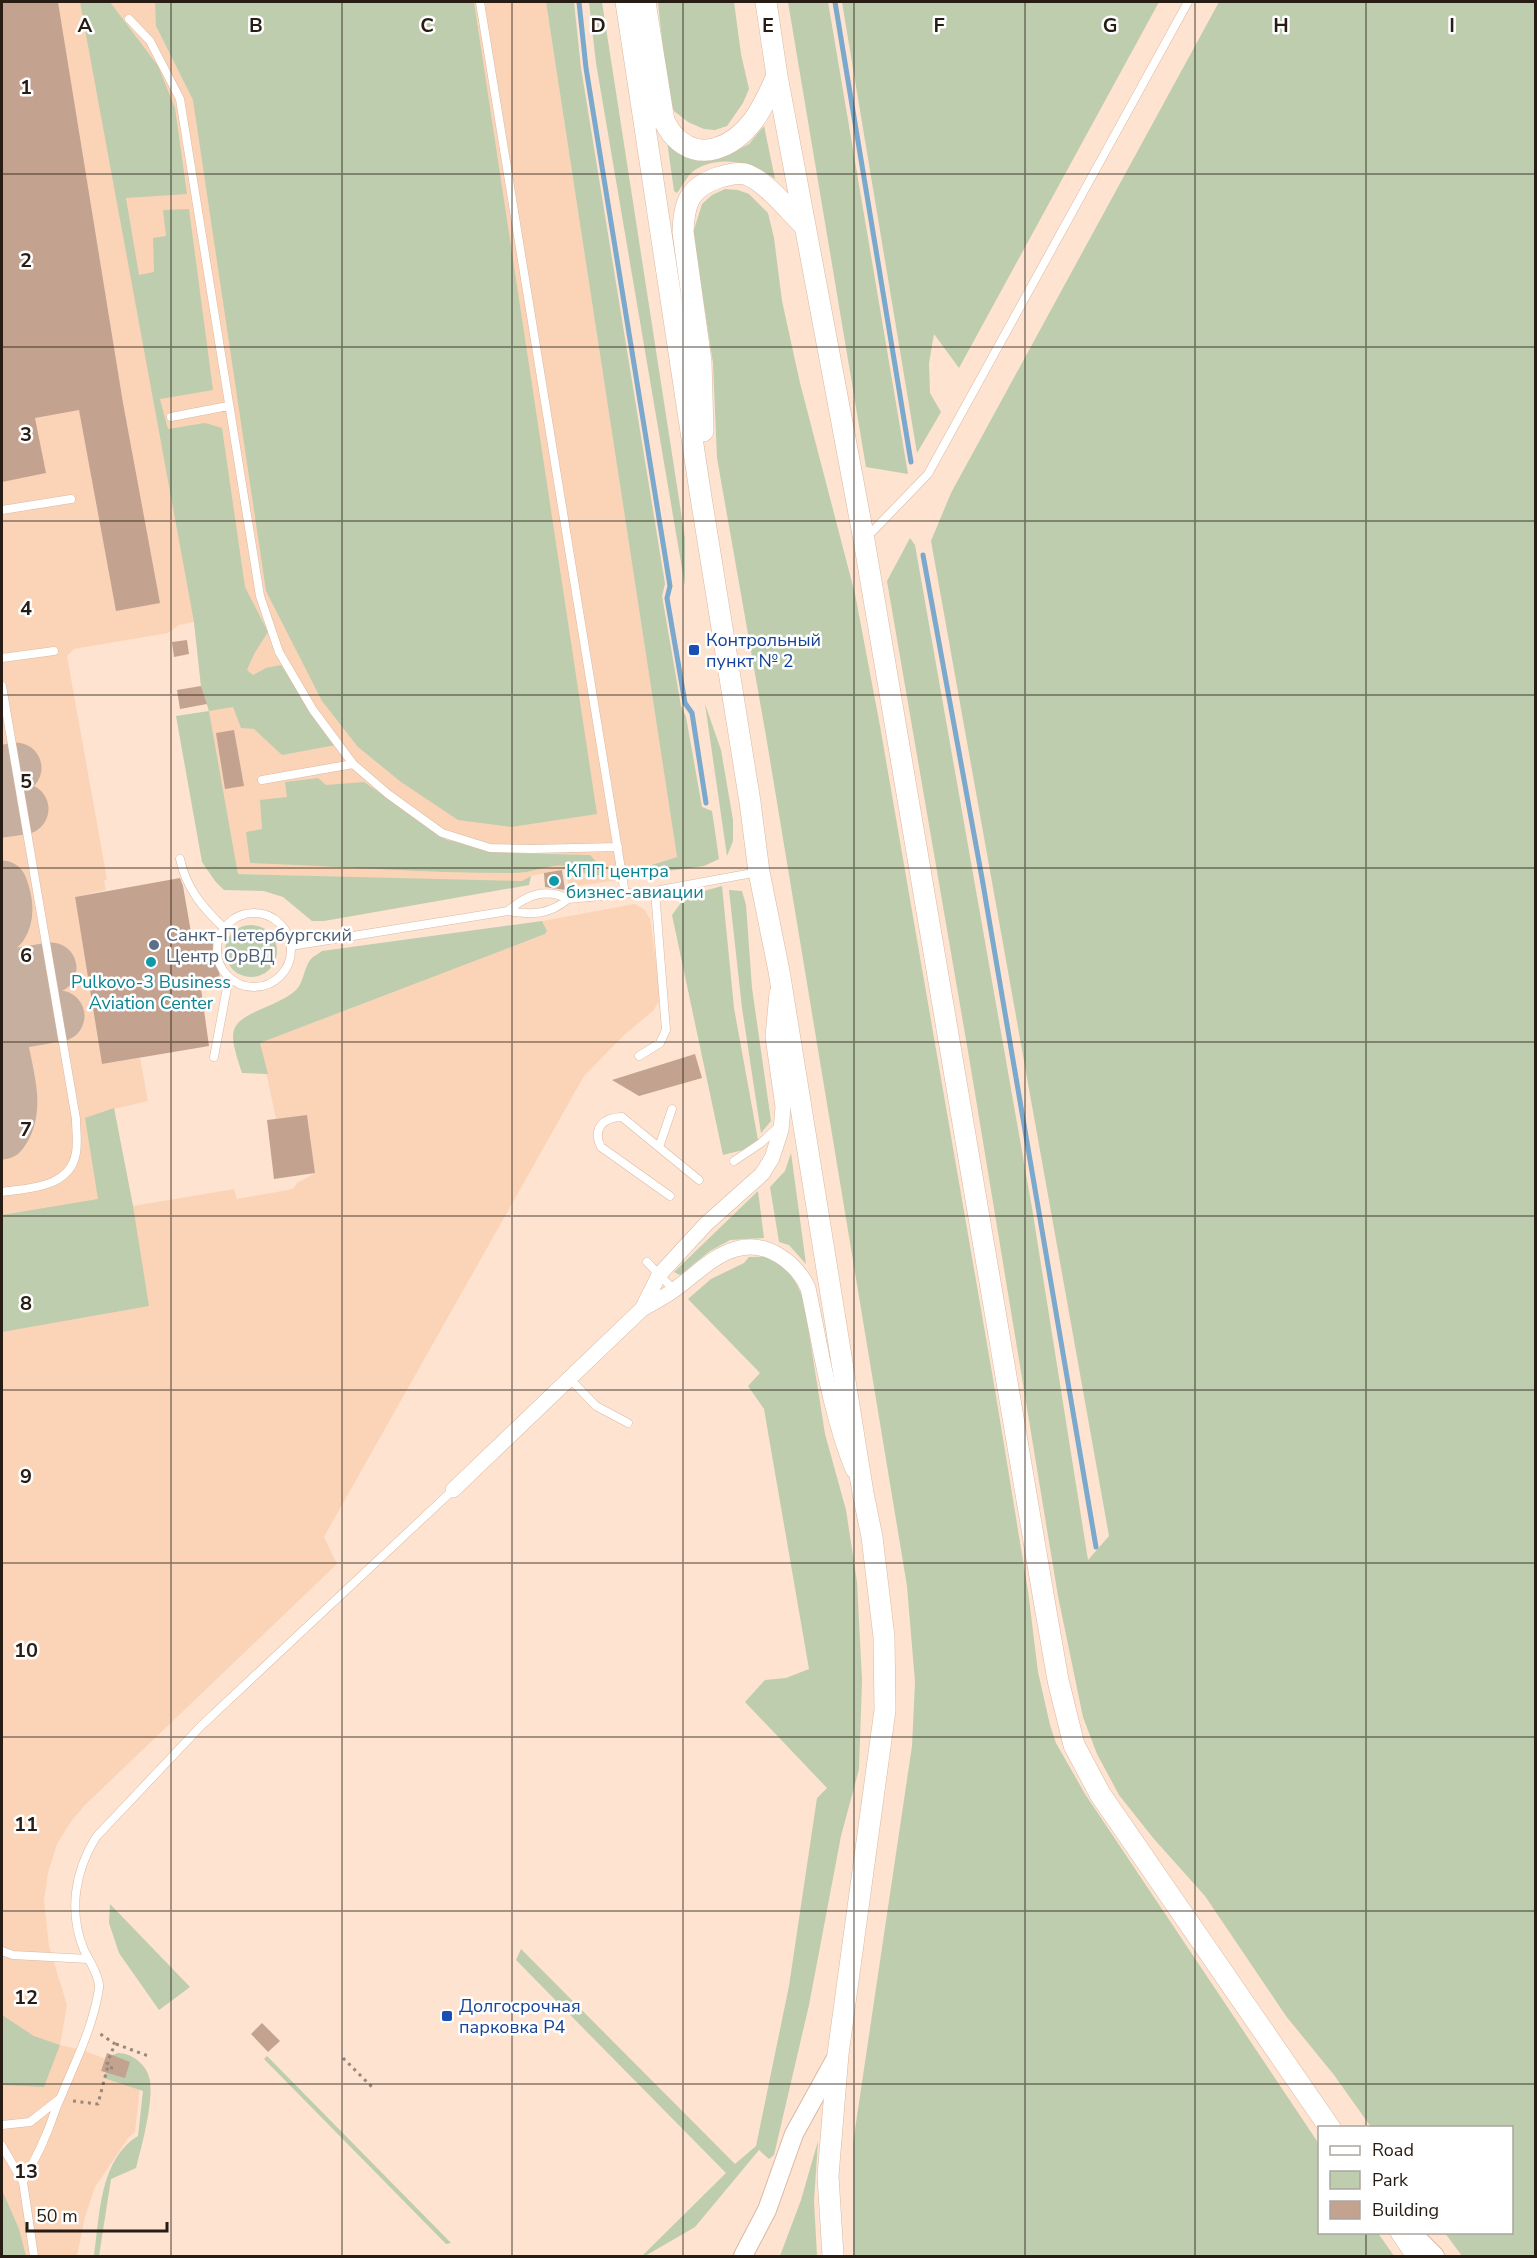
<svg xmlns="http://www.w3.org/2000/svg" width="1537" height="2258" font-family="'Nunito Sans',sans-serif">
<rect width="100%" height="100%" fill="#fde3d0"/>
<path fill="#fbd4b8" d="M2 2H546L677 857 623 872 612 881 569 887 565 870H562L531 876 522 882 238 874 209 711 201 686 194 622 179 625 168 633 74 649 67 656 107 879 104 881 106 890 75 897 102 1064 140 1058 148 1101 114 1109 133 1206 234 1189 237 1199 293 1189 297 1183 315 1173 307 1116 276 1119 260 1043 545 934 547 931 542 921 635 904 645 910 650 919 661 998 653 1011 624 1035 584 1076 324 1537 337 1564 85 1805 70 1823 57 1844 48 1873 44 1901 49 1946 67 2005 60 2045 82 2050 128 2067 141 2078 135 2132 129 2137 95 2187 85 2217 77 2256H2Z"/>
<path fill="#bdcdae" d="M80 2H110L158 66 175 108 187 194 126 198 139 275 154 272 153 238 166 236 163 210 189 209 213 390 160 399 168 429 205 423 222 428 245 587 268 632 254 654 247 670 253 675 266 668 281 665 312 713 336 745 282 755 254 729 241 728 233 707 209 711 238 874 522 881 531 876 529 885 324 921H312L283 897 264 891 224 890 215 881 202 862 176 716 209 711 201 686 194 622Z
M155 2H474L597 814 511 827 458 820 401 782 358 747 322 701 266 591 193 100 156 26Z
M546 2H574L581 68 665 584 662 596 681 706 686 717 702 807 712 811 719 859 704 866 646 874 641 868 677 857Z
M589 2H602L685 538V586L596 63Z
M658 2H734L741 54 749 89 743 103 727 126 715 130 704 129 688 122 674 111 668 96Z
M788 2H828L908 474 866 467Z
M842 2H1159L959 368 934 334 929 363 930 393 941 412 917 453Z
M1219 2H1535V2256H1462L1445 2233 1512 2232V2128L1371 2127 1334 2075 1286 2016 1205 1896 1154 1839 1119 1795 1097 1754 1083 1717 1058 1596 970 1063 887 581 910 538 915 545 1032 1208 1088 1560 1109 1536 931 541 951 493Z
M764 126 775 179C753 162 715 153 691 173 686 178 682 187 677 193L674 191 667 141 705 158 738 150 749 144Z
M725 189 738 190 749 194 768 213 774 238 782 301 800 383 855 594 880 726 996 1396 1028 1591 1038 1672 1050 1725 1056 1743 1085 1794 1319 2144 1320 2232 1378 2233 1394 2256H853V2143L912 1746 915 1682 907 1586 766 736 717 458 713 363 693 233 702 204 712 195Z
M705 704 721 750 733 820V841L727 856Z
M318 778 326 785 364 782 447 840 508 853 590 855 606 872 591 878C561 853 544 873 512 873 425 873 337 866 250 863L246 832 262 829 260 800 287 797 285 782Z
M722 886 734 1008 758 1140 743 1150 723 1155 672 915 686 896Z
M729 890 742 891 746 905 752 988 771 1121 761 1133 742 1008Z
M542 921 547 931 545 934 260 1043 268 1074 242 1073C227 1027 227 1023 273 1004 281 1000 290 996 297 989 304 981 304 967 311 959 313 956 319 954 322 951Z
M225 951a26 26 0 1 1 52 0a26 26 0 1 1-52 0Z
M114 1108 133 1206 149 1306 2 1332V1215L98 1199 85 1118Z
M791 1153 806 1264 789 1245 779 1242 770 1187 785 1171Z
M758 1191 764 1238 730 1240 710 1251 680 1275 674 1272Z
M749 1257C755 1257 763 1256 769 1258 787 1264 798 1284 804 1301L825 1434 846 1510 857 1582 862 1680 859 1769 841 1836 809 2005 774 2155 769 2159 759 2150 695 2227 645 2256H642L726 2173 516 1960 521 1949 735 2164 756 2146 789 1986 817 1798 827 1788 745 1702 765 1680 786 1678 809 1669 764 1409 748 1386 760 1373 688 1299 711 1279 744 1263Z
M110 1904 190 1987 159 2010 119 1953 109 1923Z
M2 2015 34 2036 60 2045 44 2087 2 2085Z
M118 2053C133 2053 148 2066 150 2081 153 2104 142 2145 136 2168L111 2179 99 2256H94C100 2216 99 2160 138 2136L143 2091 104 2078 112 2055Z
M267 2056 451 2243 446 2244 264 2059Z
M818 2141 814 2201 817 2256H780L801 2200Z
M2 2190 19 2229 26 2256H2Z"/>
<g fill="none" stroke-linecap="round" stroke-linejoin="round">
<path stroke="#7ba8cd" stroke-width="5" d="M579 2 586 68 670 586 667 598 685 703 692 713 706 803
M835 2 911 462
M923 555 982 878 1096 1547"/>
<path stroke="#c6af9f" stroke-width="51" d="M2 771 16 768
M2 812 23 809
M2 886C7 900 10 914 2 927
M2 976 51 968
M2 1026 59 1016
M2 1041C6 1070 22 1109 2 1134"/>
</g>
<path fill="#c4a290" d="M2 2H58L123 403 160 603 116 611 79 410 35 418 46 473 2 482Z
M187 640 189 654 174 657 172 642Z
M201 686 207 704 180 709 177 690Z
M234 730 244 786 225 789 216 733Z
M562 870 565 890 545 887 544 873Z
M180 878 183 886 193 944 215 943 220 979 200 981 209 1046 102 1064 75 897Z
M695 1054 702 1078 639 1096 612 1080Z
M307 1115 315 1173 274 1179 267 1120Z
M262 2023 280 2041 268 2052 251 2034Z
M107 2053 130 2062 125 2078 101 2071Z"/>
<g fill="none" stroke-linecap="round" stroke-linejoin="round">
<g stroke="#d9b9a3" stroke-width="9">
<path id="service" d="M480 2 625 894
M129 19 150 41 180 99 260 596 279 652 313 710 353 764 388 794 442 833 490 848 532 849 618 847
M171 417 228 406
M2 510 71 499
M867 537 928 474 1188 2
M2 658 54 651
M2 686 76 1119C76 1130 78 1142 76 1153 70 1188 29 1188 2 1192
M262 780 353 764
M180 859C186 888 203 908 224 928
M508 911C526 895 546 887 568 899L655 891 758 872
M217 950a37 37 0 1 1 74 0a37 37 0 1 1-74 0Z
M291 946 508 911C531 915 549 915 568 899
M639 1056 660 1043 666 1030 655 891
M214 1057 229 977
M659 1147 672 1109
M734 1161 761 1143 777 1128
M670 1196 601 1147C592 1129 603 1117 622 1117L699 1180
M647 1262 674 1290
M569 1378 596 1406 628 1423
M2 1951 13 1955 88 1959
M2 2125 30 2122 58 2100
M2 2146 23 2182 34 2256
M23 2182C30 2167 39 2153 45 2137 51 2125 54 2111 60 2099 75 2062 93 2028 99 1988 100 1977 89 1960 84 1950 68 1911 75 1871 96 1837L201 1726 453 1490"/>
</g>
<g stroke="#d9b9a3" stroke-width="16">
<path id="minor" d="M642 1309 659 1275 706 1224 762 1174 772 1158 781 1130 783 1107 773 1037 777 993
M453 1490 642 1309C654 1302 667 1296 678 1287 696 1274 714 1255 736 1249 766 1240 796 1262 808 1288 821 1349 830 1413 853 1470"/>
</g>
<g stroke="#d9b9a3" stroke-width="20">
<path id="tertiary" d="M1411 2232 1435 2256
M743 2256 767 2210 794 2134 837 2056"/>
</g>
<g stroke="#d9b9a3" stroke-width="22">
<path id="secondary" d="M626 2 700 491 750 802 759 872 779 971 863 1493 872 1537 884 1637 885 1710 838 2054 828 2176 833 2256
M645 2 664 121C667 126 670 132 674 136 700 164 734 146 753 121 763 108 770 91 777 76
M766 2 777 76 864 540 1044 1600 1058 1680 1074 1745 1100 1794 1330 2128
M703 431 701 361 683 232C684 203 689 188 717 178 726 175 736 172 745 174 765 180 789 211 805 226
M1401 2232 1417 2256"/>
</g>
<path stroke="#9a8779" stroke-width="3" stroke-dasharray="3 4.5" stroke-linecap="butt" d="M116 2044 151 2057
M343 2058 373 2088
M73 2101 98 2104 107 2069 111 2071 112 2065 107 2063 115 2044 99 2033"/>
<use href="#service" stroke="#fff" stroke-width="8"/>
<use href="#minor" stroke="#fff" stroke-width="15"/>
<use href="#tertiary" stroke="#fff" stroke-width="18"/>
<use href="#secondary" stroke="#fff" stroke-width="21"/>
</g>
<path fill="none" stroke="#281d14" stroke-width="1.5" stroke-opacity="0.55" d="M171 2V2256M342 2V2256M512 2V2256M683 2V2256M854 2V2256M1025 2V2256M1195 2V2256M1366 2V2128M2 174H1536M2 347H1536M2 521H1536M2 695H1536M2 868H1536M2 1042H1536M2 1216H1536M2 1390H1536M2 1563H1536M2 1737H1536M2 1911H1536M2 2084H1536M1366 2232V2256"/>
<g fill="#1a4fb4" stroke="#fff" stroke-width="2">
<rect x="688" y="644" width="12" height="12" rx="3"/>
<rect x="441" y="2010" width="12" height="12" rx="3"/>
</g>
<g fill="#0f9aa8" stroke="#fff" stroke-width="2">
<circle cx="554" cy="881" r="6"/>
<circle cx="151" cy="962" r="6"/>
</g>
<circle fill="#5c6f8a" stroke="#fff" stroke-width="2" cx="154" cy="945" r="6"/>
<g text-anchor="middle" stroke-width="5" stroke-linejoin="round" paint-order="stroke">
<g font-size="18" fill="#164399" stroke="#fff" text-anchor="start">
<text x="706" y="646">Контрольный<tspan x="706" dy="21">пункт № 2</tspan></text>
<text x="459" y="2012">Долгосрочная<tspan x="459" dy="21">парковка P4</tspan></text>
</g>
<g font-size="18" fill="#0d838f" stroke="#fff" text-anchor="start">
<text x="566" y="877">КПП центра<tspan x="566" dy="21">бизнес-авиации</tspan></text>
<text x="151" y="988" text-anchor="middle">Pulkovo-3 Business<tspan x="151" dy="21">Aviation Center</tspan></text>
</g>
<g font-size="18" fill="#4e5e75" stroke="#fff" text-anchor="start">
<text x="166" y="941">Санкт-Петербургский<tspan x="166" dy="21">Центр ОрВД</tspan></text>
</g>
</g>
<g font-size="20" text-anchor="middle" font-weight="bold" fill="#281d14" stroke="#fff" stroke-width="5" stroke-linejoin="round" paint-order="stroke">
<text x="85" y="32">A</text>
<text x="256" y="32">B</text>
<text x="427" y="32">C</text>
<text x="598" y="32">D</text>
<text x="768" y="32">E</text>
<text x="939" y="32">F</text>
<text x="1110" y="32">G</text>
<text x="1281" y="32">H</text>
<text x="1452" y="32">I</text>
<text x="26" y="94">1</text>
<text x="26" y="267">2</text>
<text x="26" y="441">3</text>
<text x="26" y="615">4</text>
<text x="26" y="788">5</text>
<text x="26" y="962">6</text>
<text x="26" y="1136">7</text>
<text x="26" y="1310">8</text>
<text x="26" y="1483">9</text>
<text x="26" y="1657">10</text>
<text x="26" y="1831">11</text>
<text x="26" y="2004">12</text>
<text x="26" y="2178">13</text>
</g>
<rect width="1537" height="2258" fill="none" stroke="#281d14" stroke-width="6"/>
<rect x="1318" y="2126" width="195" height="108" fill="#ffffff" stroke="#a9a5a1" stroke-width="1.5"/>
<rect x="1330" y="2146" width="30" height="9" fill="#ffffff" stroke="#a9a5a1" stroke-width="1.5"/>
<text x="1372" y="2156" font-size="18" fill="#281d14">Road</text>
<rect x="1330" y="2171" width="30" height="18" fill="#bdcdae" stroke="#a9a5a1" stroke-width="1.5"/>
<text x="1372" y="2186" font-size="18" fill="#281d14">Park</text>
<rect x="1330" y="2201" width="30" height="18" fill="#c4a290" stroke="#a9a5a1" stroke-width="1.5"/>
<text x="1372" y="2216" font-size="18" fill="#281d14">Building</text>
<path d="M27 2222v9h140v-9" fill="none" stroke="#281d14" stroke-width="3"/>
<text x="36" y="2222" font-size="18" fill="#281d14" stroke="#ffffff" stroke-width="4.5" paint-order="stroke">50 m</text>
</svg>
